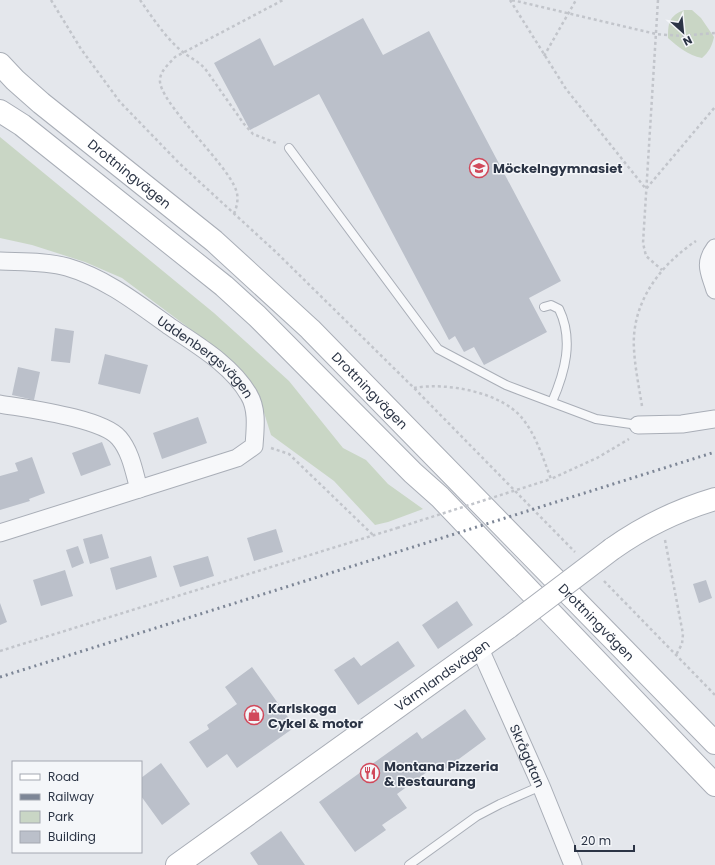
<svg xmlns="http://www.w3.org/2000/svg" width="715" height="865" font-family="Poppins,sans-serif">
<rect width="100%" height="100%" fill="#e4e7ec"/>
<path fill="#c9d6c5" d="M684 10H692L701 18 714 37C712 46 709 52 702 58 688 55 678 47 668 38 668 23 669 16 684 10Z
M0 137 214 313 289 381 343 448 366 460 388 484 423 509 388 522 375 525 334 481 271 435 261 403 239 368 217 349 122 278 85 262 32 245 0 238Z"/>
<path fill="#bbc0ca" d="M363 18 383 55 429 31 561 281 529 298 547 332 484 365 474 347 464 352 455 336 449 340 319 94 250 130 214 63 260 38 274 66Z
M55 328 74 331 70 363 51 361Z
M105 354 148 365 140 394 98 384Z
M18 367 40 372 34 400 12 395Z
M198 417 207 443 162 459 153 433Z
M102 442 111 465 81 476 72 453Z
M32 457 45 493 29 499 30 501 0 510V476L18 471 15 463Z
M276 529 283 552 254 561 247 538Z
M102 534 109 558 90 564 83 539Z
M78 546 84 563 72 568 66 550Z
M151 556 157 577 116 590 110 568Z
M208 556 214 576 180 587 173 566Z
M65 570 73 596 41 606 33 580Z
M706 580 712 598 699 603 693 584Z
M457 601 473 625 438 649 422 625Z
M0 603 7 622 0 625Z
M398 641 415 666 358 705 334 670 354 657 361 666Z
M252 667 295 727 237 768 227 754 207 768 189 742 209 729 207 725 237 704 225 687Z
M465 709 486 739 444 770 439 763 397 794 407 808 382 825 386 830 355 852 319 802 417 732 422 739Z
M161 763 190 804 162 825 141 796V778Z
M281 831 305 865H258L250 853Z"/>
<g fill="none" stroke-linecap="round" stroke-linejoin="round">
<g stroke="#a9aeb7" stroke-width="10">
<path id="lane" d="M289 148 438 349 506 385 519 390 596 419 638 425
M544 307 551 305 559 309C574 340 565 372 552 402
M409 865 477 816 500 804 541 786"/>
</g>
<g stroke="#a9aeb7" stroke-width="19">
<g id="street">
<path d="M715 248C703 264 710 273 715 290"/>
<path id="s1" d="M0 261C21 262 46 261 67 267 105 278 137 303 169 326 197 345 232 365 249 395 258 410 255 430 254 446L237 458 0 533"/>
<path d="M0 404C28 409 102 418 119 438 131 452 134 472 139 489"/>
<path d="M638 425 682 424 715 419"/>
<path id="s2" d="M480 649 541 786 573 865"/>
</g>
</g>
<g stroke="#a9aeb7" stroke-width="24">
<g id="secondary">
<path id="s3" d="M0 64 15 80 41 103 214 241 310 329 715 743"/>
<path d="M0 111 22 125 224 286 257 316 413 473 440 497 715 785"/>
<path d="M612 549C643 527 678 510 715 499"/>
<path id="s4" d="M177 865 509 627"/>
</g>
</g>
<path stroke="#c2c5cb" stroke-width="2.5" stroke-dasharray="3 3" stroke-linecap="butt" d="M51 0 81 49 120 102 179 163 277 253 414 388 575 552
M140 0C153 18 166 39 184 53 192 59 200 62 206 70L244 124 253 134 276 143
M510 0 566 89 646 189 715 107
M512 0 656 34 681 36 715 33
M658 0 643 243 646 256 662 270
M544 56 576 0
M234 214C237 206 239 198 236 190 227 163 157 101 160 79 161 70 169 64 175 57L283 0
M414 388C446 382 501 392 522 418 536 435 543 458 551 479L597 458 629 439
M642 406C639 387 635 368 634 349 631 303 660 265 696 241
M271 448 289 454 373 535
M665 540 683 634 682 644 676 655
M604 581 715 695
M0 651 397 528"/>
<use href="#lane" stroke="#f7f8fa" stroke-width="8"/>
<use href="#street" stroke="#f7f8fa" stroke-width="17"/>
<use href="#secondary" stroke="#fff" stroke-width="22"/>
<path stroke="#7d8696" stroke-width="3" stroke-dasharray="2 4" stroke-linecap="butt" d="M0 677 715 452"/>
<g stroke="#a9aeb7" stroke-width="24" stroke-linecap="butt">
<path id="secondary-bridge" d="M509 627 612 549"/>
</g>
<path stroke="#c2c5cb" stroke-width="2.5" stroke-dasharray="3 3" stroke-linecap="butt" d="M397 528 551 479"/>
<use href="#secondary-bridge" stroke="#fff" stroke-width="22"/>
</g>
<defs>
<g id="school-ring" transform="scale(1)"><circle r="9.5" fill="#f4f6f9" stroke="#d1495b" stroke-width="1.5"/><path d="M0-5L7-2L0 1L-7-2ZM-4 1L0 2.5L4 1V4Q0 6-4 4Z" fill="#d1495b"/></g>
<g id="shop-ring" transform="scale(1)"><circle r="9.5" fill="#f4f6f9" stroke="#d1495b" stroke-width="1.5"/><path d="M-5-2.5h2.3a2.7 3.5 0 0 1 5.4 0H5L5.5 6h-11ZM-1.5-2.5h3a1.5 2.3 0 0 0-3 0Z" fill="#d1495b"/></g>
<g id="restaurant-ring" transform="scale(1)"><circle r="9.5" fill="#f4f6f9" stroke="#d1495b" stroke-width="1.5"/><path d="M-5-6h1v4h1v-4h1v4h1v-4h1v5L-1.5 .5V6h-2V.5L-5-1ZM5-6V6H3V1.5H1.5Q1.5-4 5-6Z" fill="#d1495b"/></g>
</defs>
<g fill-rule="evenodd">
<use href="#school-ring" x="479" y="168"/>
<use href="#shop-ring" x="254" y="715"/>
<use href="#restaurant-ring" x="370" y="773"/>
</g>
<g text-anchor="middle" stroke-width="3" stroke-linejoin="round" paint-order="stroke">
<g font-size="13" font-weight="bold" fill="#2b3445" stroke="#f4f6f9" text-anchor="start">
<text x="493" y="173">Möckelngymnasiet</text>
<text x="268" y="713">Karlskoga<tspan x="268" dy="15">Cykel &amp; motor</tspan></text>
<text x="384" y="771">Montana Pizzeria<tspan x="384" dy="15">&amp; Restaurang</tspan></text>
</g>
<g font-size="13" fill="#2b3445" stroke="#f4f6f9">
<text dy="5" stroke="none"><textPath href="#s3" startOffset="170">Drottningvägen</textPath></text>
<text dy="5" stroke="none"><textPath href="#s1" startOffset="234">Uddenbergsvägen</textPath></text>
<text dy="5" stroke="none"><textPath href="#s3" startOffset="494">Drottningvägen</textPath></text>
<text dy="5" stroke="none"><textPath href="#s3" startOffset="818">Drottningvägen</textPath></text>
<text dy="5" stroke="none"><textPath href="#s4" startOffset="326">Värmlandsvägen</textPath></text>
<text dy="5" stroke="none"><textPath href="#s2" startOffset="117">Skrågatan</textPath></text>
</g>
</g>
<rect x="12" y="761" width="130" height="92" fill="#f4f6f9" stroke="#a4a8b1"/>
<rect x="20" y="774" width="20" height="6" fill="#ffffff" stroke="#a4a8b1"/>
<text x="48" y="781" font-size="12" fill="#2b3445">Road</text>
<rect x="20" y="794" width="20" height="6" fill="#7d8696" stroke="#a4a8b1"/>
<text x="48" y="801" font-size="12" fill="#2b3445">Railway</text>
<rect x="20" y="811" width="20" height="12" fill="#c9d6c5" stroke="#a4a8b1"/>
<text x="48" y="821" font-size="12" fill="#2b3445">Park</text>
<rect x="20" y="831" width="20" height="12" fill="#bbc0ca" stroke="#a4a8b1"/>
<text x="48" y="841" font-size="12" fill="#2b3445">Building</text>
<g transform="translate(683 32) rotate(153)" stroke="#f4f6f9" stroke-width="3" paint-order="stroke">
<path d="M0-3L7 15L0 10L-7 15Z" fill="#2b3445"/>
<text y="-6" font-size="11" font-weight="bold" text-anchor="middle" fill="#2b3445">N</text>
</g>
<path d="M575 845v6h59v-6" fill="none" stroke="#2b3445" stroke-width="2"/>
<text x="581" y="845" font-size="12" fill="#2b3445" stroke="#f4f6f9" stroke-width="3" paint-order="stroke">20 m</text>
</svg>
